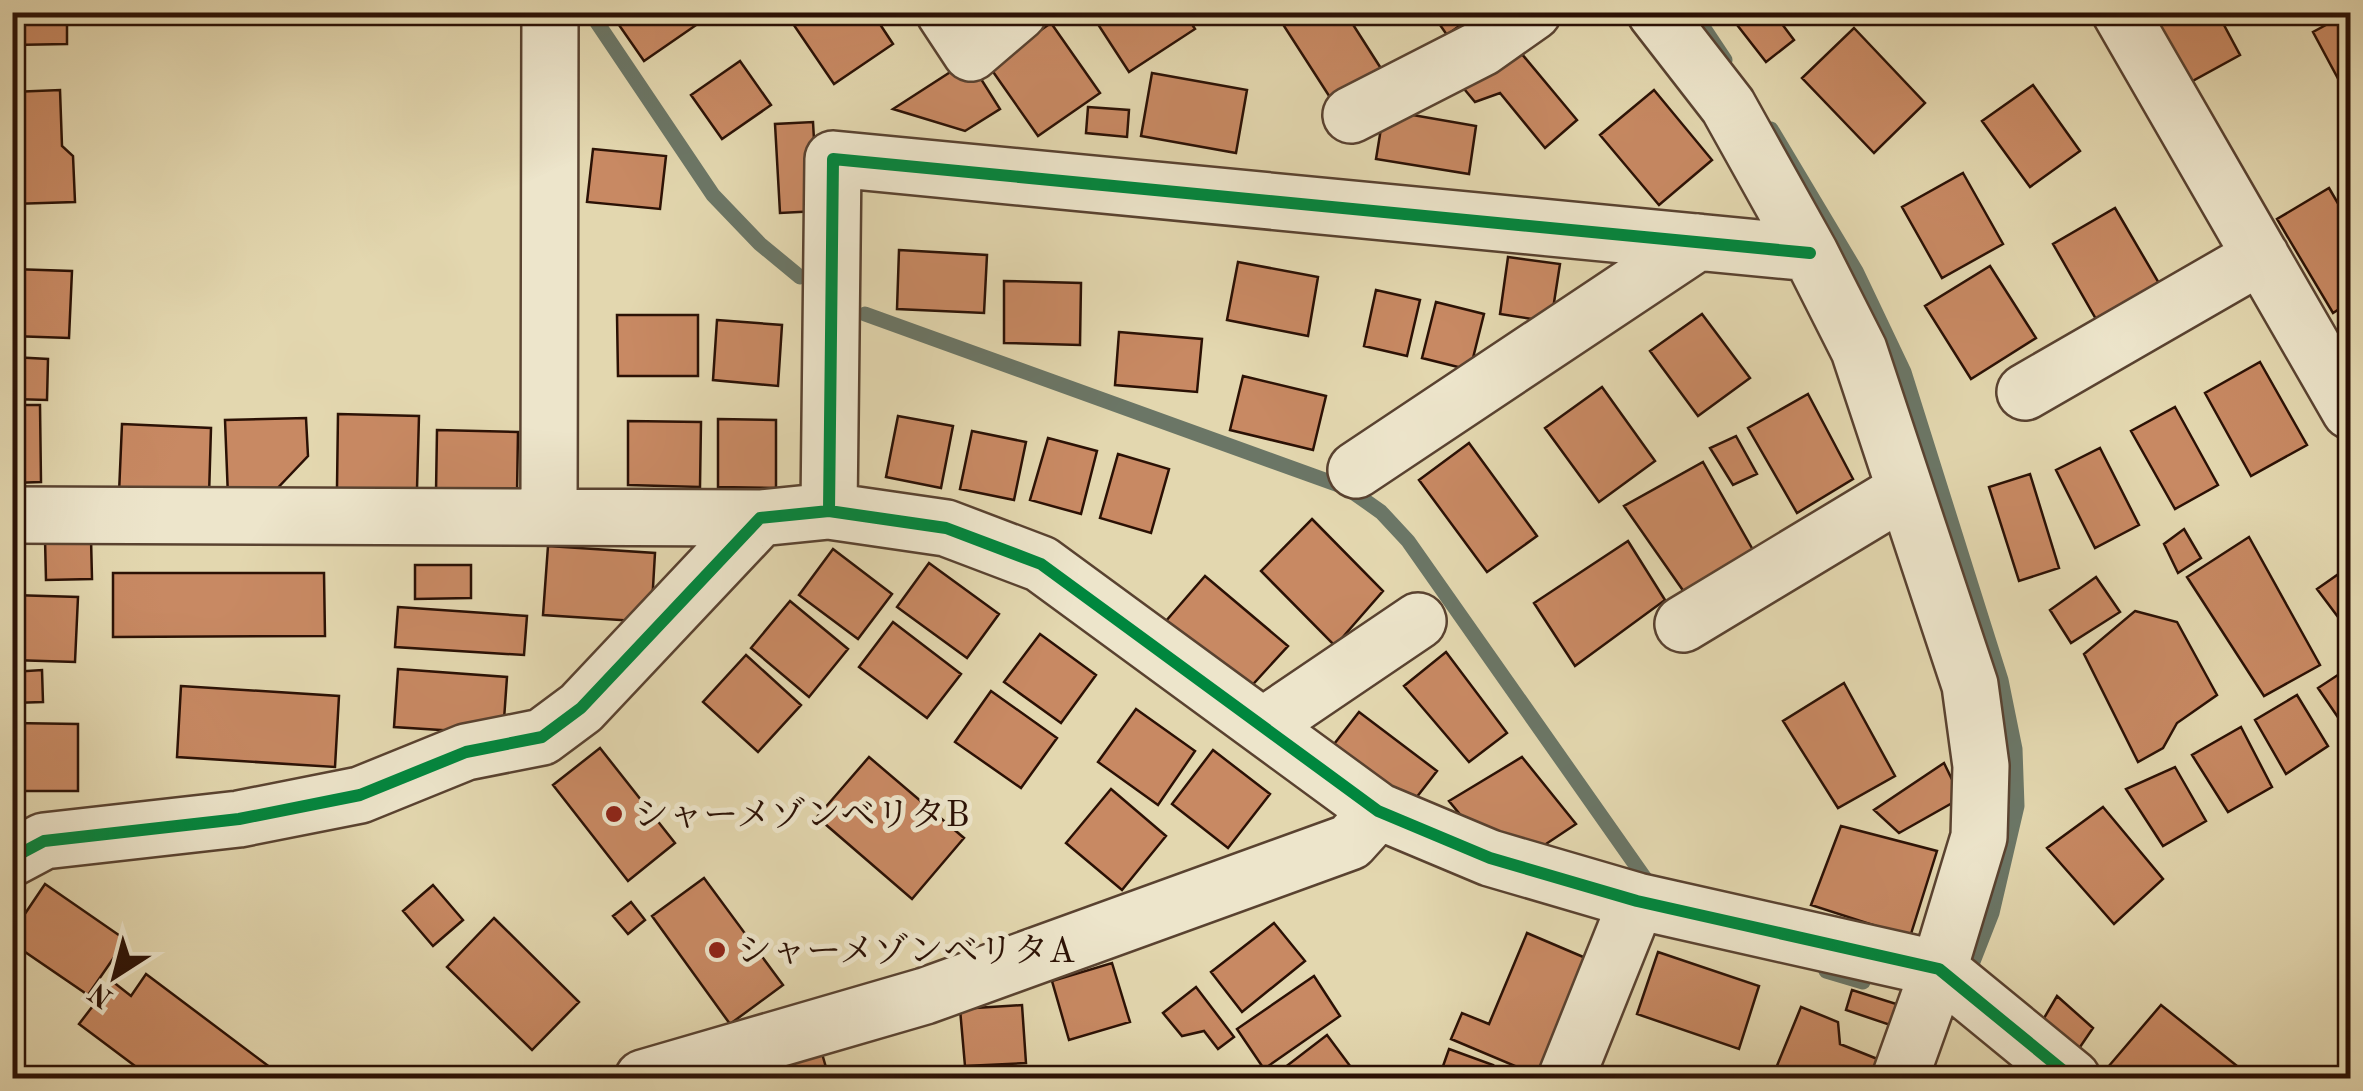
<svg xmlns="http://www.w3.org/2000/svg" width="2363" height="1091" font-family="'Old Standard TT','Noto Serif JP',serif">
<rect width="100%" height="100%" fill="#e3d7af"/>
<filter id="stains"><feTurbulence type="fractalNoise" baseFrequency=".002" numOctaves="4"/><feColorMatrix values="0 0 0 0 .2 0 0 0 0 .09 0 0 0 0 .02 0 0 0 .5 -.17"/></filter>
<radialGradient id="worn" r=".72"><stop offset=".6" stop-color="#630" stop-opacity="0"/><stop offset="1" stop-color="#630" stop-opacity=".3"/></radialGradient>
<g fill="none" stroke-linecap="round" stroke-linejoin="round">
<path stroke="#6b7666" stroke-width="15" d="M590 12 713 195 760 244 800 277
M1693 12 1725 60
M1771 129 1856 271 1904 372 2001 680 2015 749 2017 806 1992 913 1967 977
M865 314 1347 488 1381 512 1408 541 1649 884
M1826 971 1863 982"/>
</g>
<path fill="#c88963" stroke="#2b1105" stroke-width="2.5" d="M12 12H67V44L12 45Z
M610 12H696L702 21 644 61Z
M785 12H872L893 44 834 84Z
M1090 12H1184L1195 29 1129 72Z
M1275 12H1345L1382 70 1333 102Z
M1431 12H1478L1447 35Z
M1727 12H1773L1794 40 1766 62Z
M2149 12H2217L2240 55 2187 84Z
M2350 12V101L2313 32Z
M1051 23 1100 93 1038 136 989 66Z
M1854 28 1925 103 1874 153 1802 78Z
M1506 35 1577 120 1545 148 1500 93 1475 102 1455 78Z
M969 60 1000 109 965 131 893 109Z
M740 61 771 105 722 139 691 95Z
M1152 73 1247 90 1236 153 1141 136Z
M2033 85 2080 151 2030 187 1982 121Z
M60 90 62 146 73 156 75 202 12 204V92Z
M1654 90 1712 160 1659 205 1600 135Z
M1088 107 1129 110 1127 137 1086 133Z
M1384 110 1476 126 1469 174 1376 159Z
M813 122 818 211 780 213 775 124Z
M593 149 666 156 660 209 587 202Z
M1963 173 2003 244 1942 278 1902 207Z
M2329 188 2350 224V302L2333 313 2277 219Z
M2115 208 2163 290 2100 326 2053 244Z
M899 250 987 255 984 313 897 309Z
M1508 257 1560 264 1551 322 1500 314Z
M1238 262 1318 277 1308 336 1227 320Z
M1990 266 2036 338 1971 379 1925 306Z
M12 269 72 271 69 338 12 336Z
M1004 281 1081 283 1080 345 1004 343Z
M1376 290 1420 300 1407 356 1364 346Z
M1436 302 1484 314 1470 370 1422 358Z
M1702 314 1750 378 1698 416 1650 351Z
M617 315H698V376H618Z
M717 320 782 325 778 386 713 380Z
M1119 332 1202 339 1197 392 1115 385Z
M12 357 48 359 47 400 12 399Z
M2260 362 2307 445 2251 476 2205 393Z
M1243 376 1326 396 1313 450 1230 430Z
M1602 387 1655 461 1599 502 1545 428Z
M1808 394 1853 479 1797 513 1748 428Z
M12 405H40L41 482 12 483Z
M2175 407 2218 485 2175 509 2131 431Z
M338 414 419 416 417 489 337 488Z
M898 416 953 426 941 488 886 477Z
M306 418 308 456 270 496 228 497 225 420Z
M718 419 776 420V488L718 487Z
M628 421 701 422 700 487 628 485Z
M122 424 211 428 209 496 119 493Z
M437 430 518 432 517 494 436 492Z
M972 431 1026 442 1014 500 960 489Z
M1736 436 1757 474 1733 485 1710 448Z
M1048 438 1097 451 1081 514 1030 500Z
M1469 443 1537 536 1487 572 1419 480Z
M2100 448 2139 525 2095 548 2056 470Z
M1118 454 1169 469 1151 533 1100 518Z
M1703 462 1757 557 1689 599 1624 506Z
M2030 474 2059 568 2019 581 1989 487Z
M1312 519 1383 591 1335 646 1261 571Z
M2184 529 2201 558 2178 573 2164 544Z
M2249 537 2320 665 2264 696 2187 577Z
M91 538 92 579 46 580 45 539Z
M1628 541 1665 600 1575 666 1534 603Z
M548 546 655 553 651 622 543 615Z
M833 549 892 594 858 639 799 595Z
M929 563 999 614 967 658 897 607Z
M415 565H471V598L415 599Z
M2350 566V633L2317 589Z
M113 573H324L325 636 113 637Z
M1205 576 1288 646 1245 693 1159 629Z
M2096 577 2120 612 2071 643 2050 610Z
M12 595 78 597 75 662 12 660Z
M790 601 848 649 809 697 751 648Z
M398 607 527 616 524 655 395 647Z
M2135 611 2177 622 2217 695 2177 723 2163 748 2138 762 2084 654Z
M893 622 961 674 927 718 859 667Z
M1040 634 1096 675 1061 723 1004 682Z
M1446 652 1507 733 1469 762 1404 686Z
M746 655 801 705 758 752 703 702Z
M2350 667V735L2318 688Z
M398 669 507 677 503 734 394 727Z
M42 670 43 702 12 703V672Z
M1844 683 1895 776 1838 808 1783 721Z
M181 686 339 696 335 767 177 757Z
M991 691 1057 738 1021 788 955 742Z
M2297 695 2328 746 2286 774 2255 720Z
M1136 709 1195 751 1158 805 1098 762Z
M1359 712 1437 771 1409 807 1331 748Z
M12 723 78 724V791H12Z
M2241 727 2272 787 2228 812 2192 755Z
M600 748 675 843 628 881 553 785Z
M1213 750 1270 794 1228 848 1172 804Z
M869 757 964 838 912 899 817 817Z
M1522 757 1576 824 1540 848 1477 835 1449 801Z
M1944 763 1961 798 1899 833 1874 810Z
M2175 767 2206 821 2163 846 2126 789Z
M1111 789 1166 836 1122 890 1066 843Z
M2103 807 2163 879 2114 924 2047 848Z
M1841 826 1937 851 1910 937 1811 905Z
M704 878 783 985 730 1024 652 916Z
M45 884 126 940 88 995 12 943V933Z
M433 885 463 920 433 946 403 911Z
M631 902 645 920 628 934 613 916Z
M494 918 579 1002 532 1050 447 967Z
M1274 923 1305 961 1242 1012 1211 972Z
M1527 933 1588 959 1539 1076 1451 1039 1462 1013 1489 1024Z
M1658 952 1759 986 1739 1049 1637 1014Z
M1112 963 1130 1022 1069 1040 1052 981Z
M146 974 275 1071 269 1078H151L79 1024 112 981 131 996Z
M1314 976 1340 1016 1264 1069 1237 1029Z
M1196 987 1234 1037 1218 1049 1204 1031 1182 1036 1163 1013Z
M1852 990 1909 1008 1902 1029 1846 1010Z
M2057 996 2093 1028 2076 1053 2040 1025Z
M1022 1005 1026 1063 965 1066 960 1009Z
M2161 1005 2252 1078H2121L2108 1067Z
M1801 1007 1838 1022 1840 1044 1885 1062 1878 1078H1772Z
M1327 1035 1359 1078H1271Z
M1449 1049 1493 1065 1488 1078H1470L1442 1069Z
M821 1050 829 1078H759L756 1066Z"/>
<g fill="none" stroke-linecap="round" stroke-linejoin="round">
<g stroke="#594230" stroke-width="60">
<path id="minor" d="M944 12 971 53 1019 12
M1655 12 1728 106 1810 253 1859 350 1970 685 1981 766 1979 837 1939 969 1900 1078
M2120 12 2350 411
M1351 115 1482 48 1533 12
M2025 392 2261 256
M1356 470 1698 242
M829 511 833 159 1810 253
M12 515 760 518
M549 517 550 12
M1683 624 1905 490
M1263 726 1418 621
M12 858 44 841 239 819 360 795 466 752 542 737 581 708 760 518 829 511 946 528 1041 564 1378 811 1490 858 1637 901 1939 969 2072 1078
M643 1078 925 996 1350 842 1378 811
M1566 1078 1637 901"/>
</g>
<use href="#minor" stroke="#ede5cb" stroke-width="55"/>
<g stroke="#ede5cb" stroke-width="19">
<path id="cycleway" d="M829 511 833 159 1810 253
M12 858 44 841 239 819 360 795 466 752 542 737 581 708 760 518 829 511 946 528 1041 564 1378 811 1490 858 1637 901 1939 969 2072 1078"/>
</g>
<use href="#cycleway" stroke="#00873e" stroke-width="12"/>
</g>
<g fill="#8f2418" stroke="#ede5cb" stroke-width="4">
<circle cx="614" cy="814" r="10"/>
<circle cx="717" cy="950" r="10"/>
</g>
<g text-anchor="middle" stroke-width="10" stroke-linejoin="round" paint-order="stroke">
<g font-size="35" fill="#2b1105" stroke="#ede5cb" text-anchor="start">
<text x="634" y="826">シャーメゾンベリタB</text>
<text x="737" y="962">シャーメゾンベリタA</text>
</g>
</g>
<rect width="2363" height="1091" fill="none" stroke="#e3d7af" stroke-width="50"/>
<rect x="15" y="15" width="2333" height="1061" fill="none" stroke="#2b1105" stroke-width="5"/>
<rect x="25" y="25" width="2313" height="1041" fill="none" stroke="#2b1105" stroke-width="2.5"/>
<g transform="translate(115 976) rotate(216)" stroke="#ede5cb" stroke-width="8" paint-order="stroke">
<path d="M0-8L18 38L0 25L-18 38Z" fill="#2b1105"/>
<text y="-15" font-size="28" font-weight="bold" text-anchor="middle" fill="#2b1105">N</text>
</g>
<rect width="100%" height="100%" filter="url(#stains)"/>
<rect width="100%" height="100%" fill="url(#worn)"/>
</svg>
